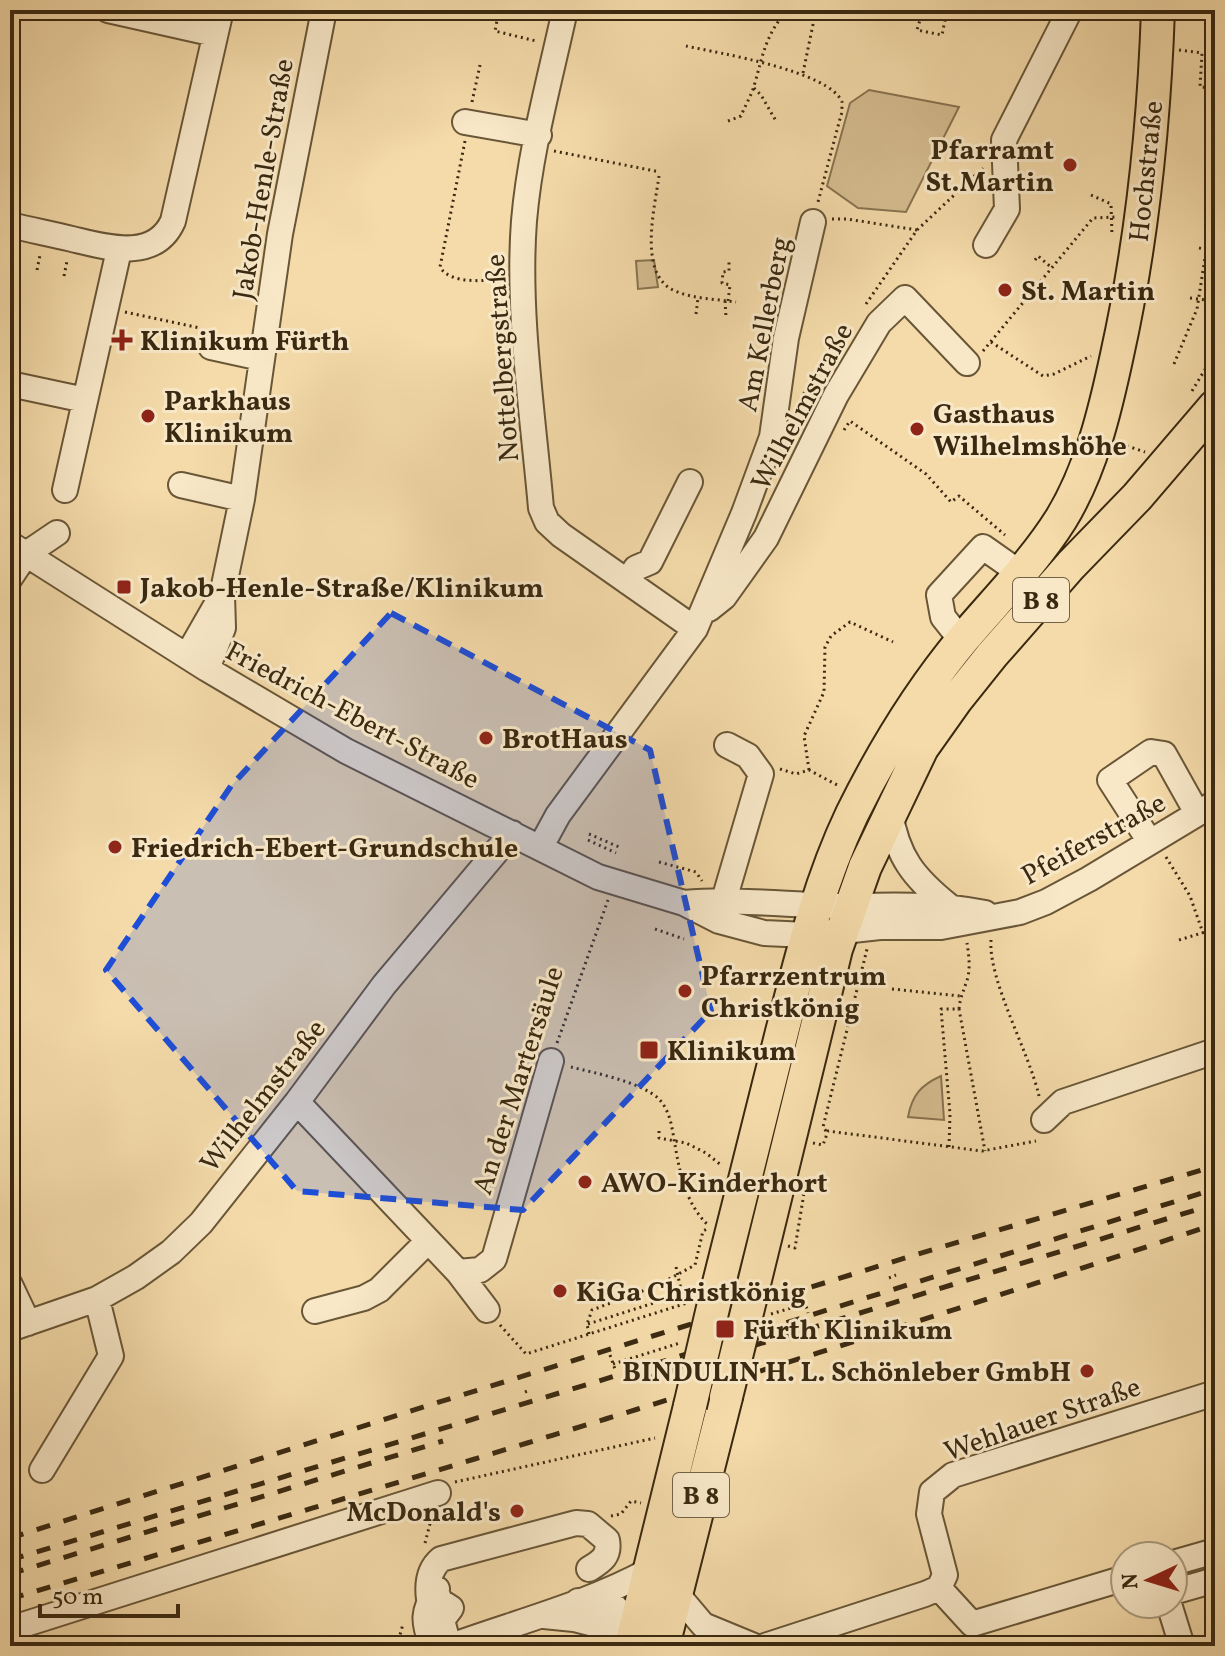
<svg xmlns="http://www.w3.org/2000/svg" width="1225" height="1656" font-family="Vollkorn,serif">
<rect width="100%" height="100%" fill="#f5dbaa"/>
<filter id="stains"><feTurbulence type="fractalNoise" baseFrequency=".0025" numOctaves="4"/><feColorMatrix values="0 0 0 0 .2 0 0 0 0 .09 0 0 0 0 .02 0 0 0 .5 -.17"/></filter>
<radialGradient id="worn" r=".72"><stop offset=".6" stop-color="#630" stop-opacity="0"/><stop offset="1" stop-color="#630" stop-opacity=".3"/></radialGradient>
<path fill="#d5bd90" stroke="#887350" stroke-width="2" d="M869 90 959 107 906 212 858 208 827 186 850 103Z
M654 260 658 287 638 289 636 261Z
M941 1076 944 1120 908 1117C912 1095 921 1085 941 1076Z"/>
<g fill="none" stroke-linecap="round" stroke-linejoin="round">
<g stroke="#695637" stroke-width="28">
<path id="minor" d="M108 10 215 34
M565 10C550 79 530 150 524 221 517 312 533 416 541 508L547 522 561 535 695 629
M465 122 539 135
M10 225C31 230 51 234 72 239 106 247 155 262 173 221L221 10
M986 245 1007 209 1004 140 1070 10
M211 347 261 358
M10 384 85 400
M181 485 242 499
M65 490 119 250
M10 544 207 669 346 751 598 877 684 903 719 921 764 933 807 935 880 927H941L1020 912 1046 902 1089 879 1215 803
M10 578 26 554 57 533
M628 582 636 568 650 562 690 482
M709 609 724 597 766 538 836 395 879 323 905 298 967 363
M962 641 943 617 939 595 983 547 1020 573
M187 656 222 595
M207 669 223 628 222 595 242 499 280 234 324 10
M890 812C897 857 914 878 949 906
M1150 842 1110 780 1151 752 1164 754 1197 813
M540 848 558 815 695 629 744 513 772 437 786 338 813 222
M724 900 761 774 748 756 727 745
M684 903C739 898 795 906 850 906 897 905 940 904 985 913
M297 1102 458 1272 487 1310
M1044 1120 1063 1102 1215 1051
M458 1272 480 1270 494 1259 551 1061
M10 1285 28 1323
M315 1311 364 1298 379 1290 428 1241
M10 1329 97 1299 136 1277 171 1252 201 1223 297 1102 384 985 512 833
M42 1470 111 1356 97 1299
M1173 1563 1215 1551
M939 1588 972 1624 1125 1578
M436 1591 440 1601 451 1608 442 1620 449 1646
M1173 1592 1215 1580
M676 1593 703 1625 754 1646
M429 1599C427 1584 429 1569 441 1559L576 1523 588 1524 607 1540C610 1556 602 1561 589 1569
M578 1601 615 1607 635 1627
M1169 1604 1182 1646
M544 1616 574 1619 609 1628 635 1627 649 1631
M10 1629 438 1493
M432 1646C423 1621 422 1612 437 1589
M451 1646C517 1622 588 1604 650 1570
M765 1646 925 1594 939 1588 945 1575 929 1514 932 1492 953 1475 1215 1393"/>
</g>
<g stroke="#3a2911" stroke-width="36">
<path id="major" d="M752 1292 836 949 865 867 922 748 956 700 992 655 1071 565 1137 497 1215 406
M716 1295C737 1208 760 1120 782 1032 801 958 819 883 852 814 883 751 919 692 964 638 997 599 1034 562 1061 519 1091 470 1105 411 1117 355 1142 242 1154 126 1158 10
M631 1646 690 1406
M663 1646 726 1397"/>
</g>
<path stroke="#3a2911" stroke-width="3" stroke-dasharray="2 4" stroke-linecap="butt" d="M499 10 495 31 536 41
M923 10 917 30 942 35 947 10
M686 46C718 53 830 71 842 102 842 103 842 114 841 115L818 202
M1179 50 1202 53 1200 87 1215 88
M803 73 816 10
M754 88 761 95 776 121
M472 102 480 65
M728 121 741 116C745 106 751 96 754 86 763 56 765 34 788 10
M465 141 440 267C451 285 483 280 503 280
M554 151 660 172
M659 176C655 207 637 275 675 291 694 299 716 299 736 302
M1091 195 1111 204 1112 236
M832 219H847L917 230
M1199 248 1215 251
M1035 260 1038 256 1052 268
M37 270 40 255
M64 276 67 261
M1190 298 1215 301
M725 301 726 317
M728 301 730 285 722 283 723 272 729 271V261
M866 304 917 230 983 168
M125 312 200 328
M696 314 698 298
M991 342 1043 376 1054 374 1091 356
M983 351 1093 218 1117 217
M1174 364 1197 309 1211 219
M1192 391 1215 353
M800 399 842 340
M844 430 850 421 926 474 951 502 959 496 1005 535
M1121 444 1145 452
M780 769 796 774 809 770 839 786
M809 770 804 736 824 692 825 647 831 636 850 622 893 642
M589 834 619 847
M588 840 616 853
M1166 857 1190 896 1203 933
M659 862 696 872 702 881
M655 929 684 939
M991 940C988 980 1029 1052 1039 1096
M1179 940 1215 929
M892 989 960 996
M959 1009C960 998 963 993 966 983 971 971 969 956 967 943
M557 1043 608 900
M571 1067C595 1073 641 1082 659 1099 671 1112 672 1129 675 1145 680 1174 686 1204 708 1225
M659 1131V1138L686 1143 706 1153 721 1165
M826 1131 823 1127 867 949
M813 1143 823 1145 828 1131 982 1151 1036 1141
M949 1147 950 1114 941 1009H959L985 1151
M788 1246 795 1248 805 1187
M676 1267 682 1294
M889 1278 896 1275
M803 1295 808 1313
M771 1314 805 1304
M588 1324 682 1294H691
M500 1325 526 1354 687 1303
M589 1334 587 1324 592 1310 658 1285 695 1265 703 1231 707 1229
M610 1355 616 1372
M613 1364 680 1343
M525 1392 530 1390
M455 1482 655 1438
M611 1516 621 1514 631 1501 641 1503
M425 1543 432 1516
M397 1646 403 1624"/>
<use href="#minor" stroke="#f8e8c8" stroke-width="24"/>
<use href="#major" stroke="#f5dbaa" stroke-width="32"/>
<path stroke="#3a2911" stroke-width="5" stroke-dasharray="14 14" stroke-linecap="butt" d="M645 1379 1215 1204
M10 1538 436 1403 918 1254 1215 1166
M10 1560 648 1366 1215 1189
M10 1574 443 1441
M10 1599C413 1478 816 1358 1215 1224"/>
<g stroke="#3a2911" stroke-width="36" stroke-linecap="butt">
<path id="major-bridge" d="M726 1397 752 1292
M690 1406 716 1295"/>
</g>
<use href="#major-bridge" stroke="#f5dbaa" stroke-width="32"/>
</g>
<path fill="#1d4ed8" fill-opacity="0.2" stroke="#1d4ed8" stroke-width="6" stroke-dasharray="16 10" stroke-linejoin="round" d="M391 613 650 750 711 1011 523 1210 297 1191 106 970 231 786Z"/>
<g fill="#8f2418" stroke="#f8e8c8" stroke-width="3">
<circle cx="1070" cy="165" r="8"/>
<circle cx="1005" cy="290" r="8"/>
<path d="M118 328h8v8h8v8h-8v8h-8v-8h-8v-8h8z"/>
<circle cx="148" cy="416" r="8"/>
<circle cx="917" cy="429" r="8"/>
<rect x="116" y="579" width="16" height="16" rx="4"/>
<circle cx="486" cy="738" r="8"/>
<circle cx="115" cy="847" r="8"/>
<circle cx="685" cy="991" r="8"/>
<rect x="639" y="1040" width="20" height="20" rx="4"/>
<circle cx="585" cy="1182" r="8"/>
<circle cx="560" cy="1291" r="8"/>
<rect x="715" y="1319" width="20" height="20" rx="4"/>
<circle cx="1087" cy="1371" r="8"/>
<circle cx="517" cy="1511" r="8"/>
</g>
<g text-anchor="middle" stroke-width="6" stroke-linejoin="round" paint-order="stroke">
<g fill="#f8e8c8" stroke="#736248" stroke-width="2">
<rect x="1013" y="578" width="56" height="44" rx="6"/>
<rect x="673" y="1473" width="56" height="44" rx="6"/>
</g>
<g font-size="26" font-weight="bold" fill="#3a2911">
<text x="1041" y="609">B 8</text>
<text x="701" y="1504">B 8</text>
</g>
<g font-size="28" font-weight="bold" fill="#3a2911" stroke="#f8e8c8" text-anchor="start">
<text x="1054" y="159" text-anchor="end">Pfarramt<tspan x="1054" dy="32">St.Martin</tspan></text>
<text x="1021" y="300">St. Martin</text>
<text x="140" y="350">Klinikum Fürth</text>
<text x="164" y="410">Parkhaus<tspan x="164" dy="32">Klinikum</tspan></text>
<text x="933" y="423">Gasthaus<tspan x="933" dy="32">Wilhelmshöhe</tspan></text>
<text x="140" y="597">Jakob-Henle-Straße/Klinikum</text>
<text x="502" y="748">BrotHaus</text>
<text x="131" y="857">Friedrich-Ebert-Grundschule</text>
<text x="701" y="985">Pfarrzentrum<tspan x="701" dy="32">Christkönig</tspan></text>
<text x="667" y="1060">Klinikum</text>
<text x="601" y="1192">AWO-Kinderhort</text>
<text x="576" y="1301">KiGa Christkönig</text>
<text x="743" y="1339">Fürth Klinikum</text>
<text x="1071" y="1381" text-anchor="end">BINDULIN H. L. Schönleber GmbH</text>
<text x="501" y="1521" text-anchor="end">McDonald's</text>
</g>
<g font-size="28" fill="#3a2911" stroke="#f8e8c8">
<text transform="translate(1145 171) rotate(-84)" y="10">Hochstraße</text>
<text transform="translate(262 179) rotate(-80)" y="10">Jakob-Henle-Straße</text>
<text transform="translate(763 324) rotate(-79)" y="10">Am Kellerberg</text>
<text transform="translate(501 358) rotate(-94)" y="10">Nottelbergstraße</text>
<text transform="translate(801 406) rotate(-62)" y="10">Wilhelmstraße</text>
<text transform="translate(353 714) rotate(28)" y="10">Friedrich-Ebert-Straße</text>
<text transform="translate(1093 838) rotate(-29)" y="10">Pfeiferstraße</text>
<text transform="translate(517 1080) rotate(-72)" y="10">An der Martersäule</text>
<text transform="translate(262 1095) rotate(-52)" y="10">Wilhelmstraße</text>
<text transform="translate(1042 1418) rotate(-19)" y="10">Wehlauer Straße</text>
</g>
</g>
<rect width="1225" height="1656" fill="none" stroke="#f5dbaa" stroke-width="40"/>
<rect x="12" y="12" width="1201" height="1632" fill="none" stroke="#3a2911" stroke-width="4"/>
<rect x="20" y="20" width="1185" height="1616" fill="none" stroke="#3a2911" stroke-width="2"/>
<g transform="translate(1149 1580) rotate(266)"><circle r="38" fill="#f8e8c8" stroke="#ac9c7f" stroke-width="2"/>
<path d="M0-6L14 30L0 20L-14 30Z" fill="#8f2418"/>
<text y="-12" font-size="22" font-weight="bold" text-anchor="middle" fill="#3a2911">N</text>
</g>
<path d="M40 1604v12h138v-12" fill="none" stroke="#3a2911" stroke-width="4"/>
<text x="52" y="1604" font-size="24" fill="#3a2911" stroke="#f8e8c8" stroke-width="6" paint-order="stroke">50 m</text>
<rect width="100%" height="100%" filter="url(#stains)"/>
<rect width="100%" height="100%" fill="url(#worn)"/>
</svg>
